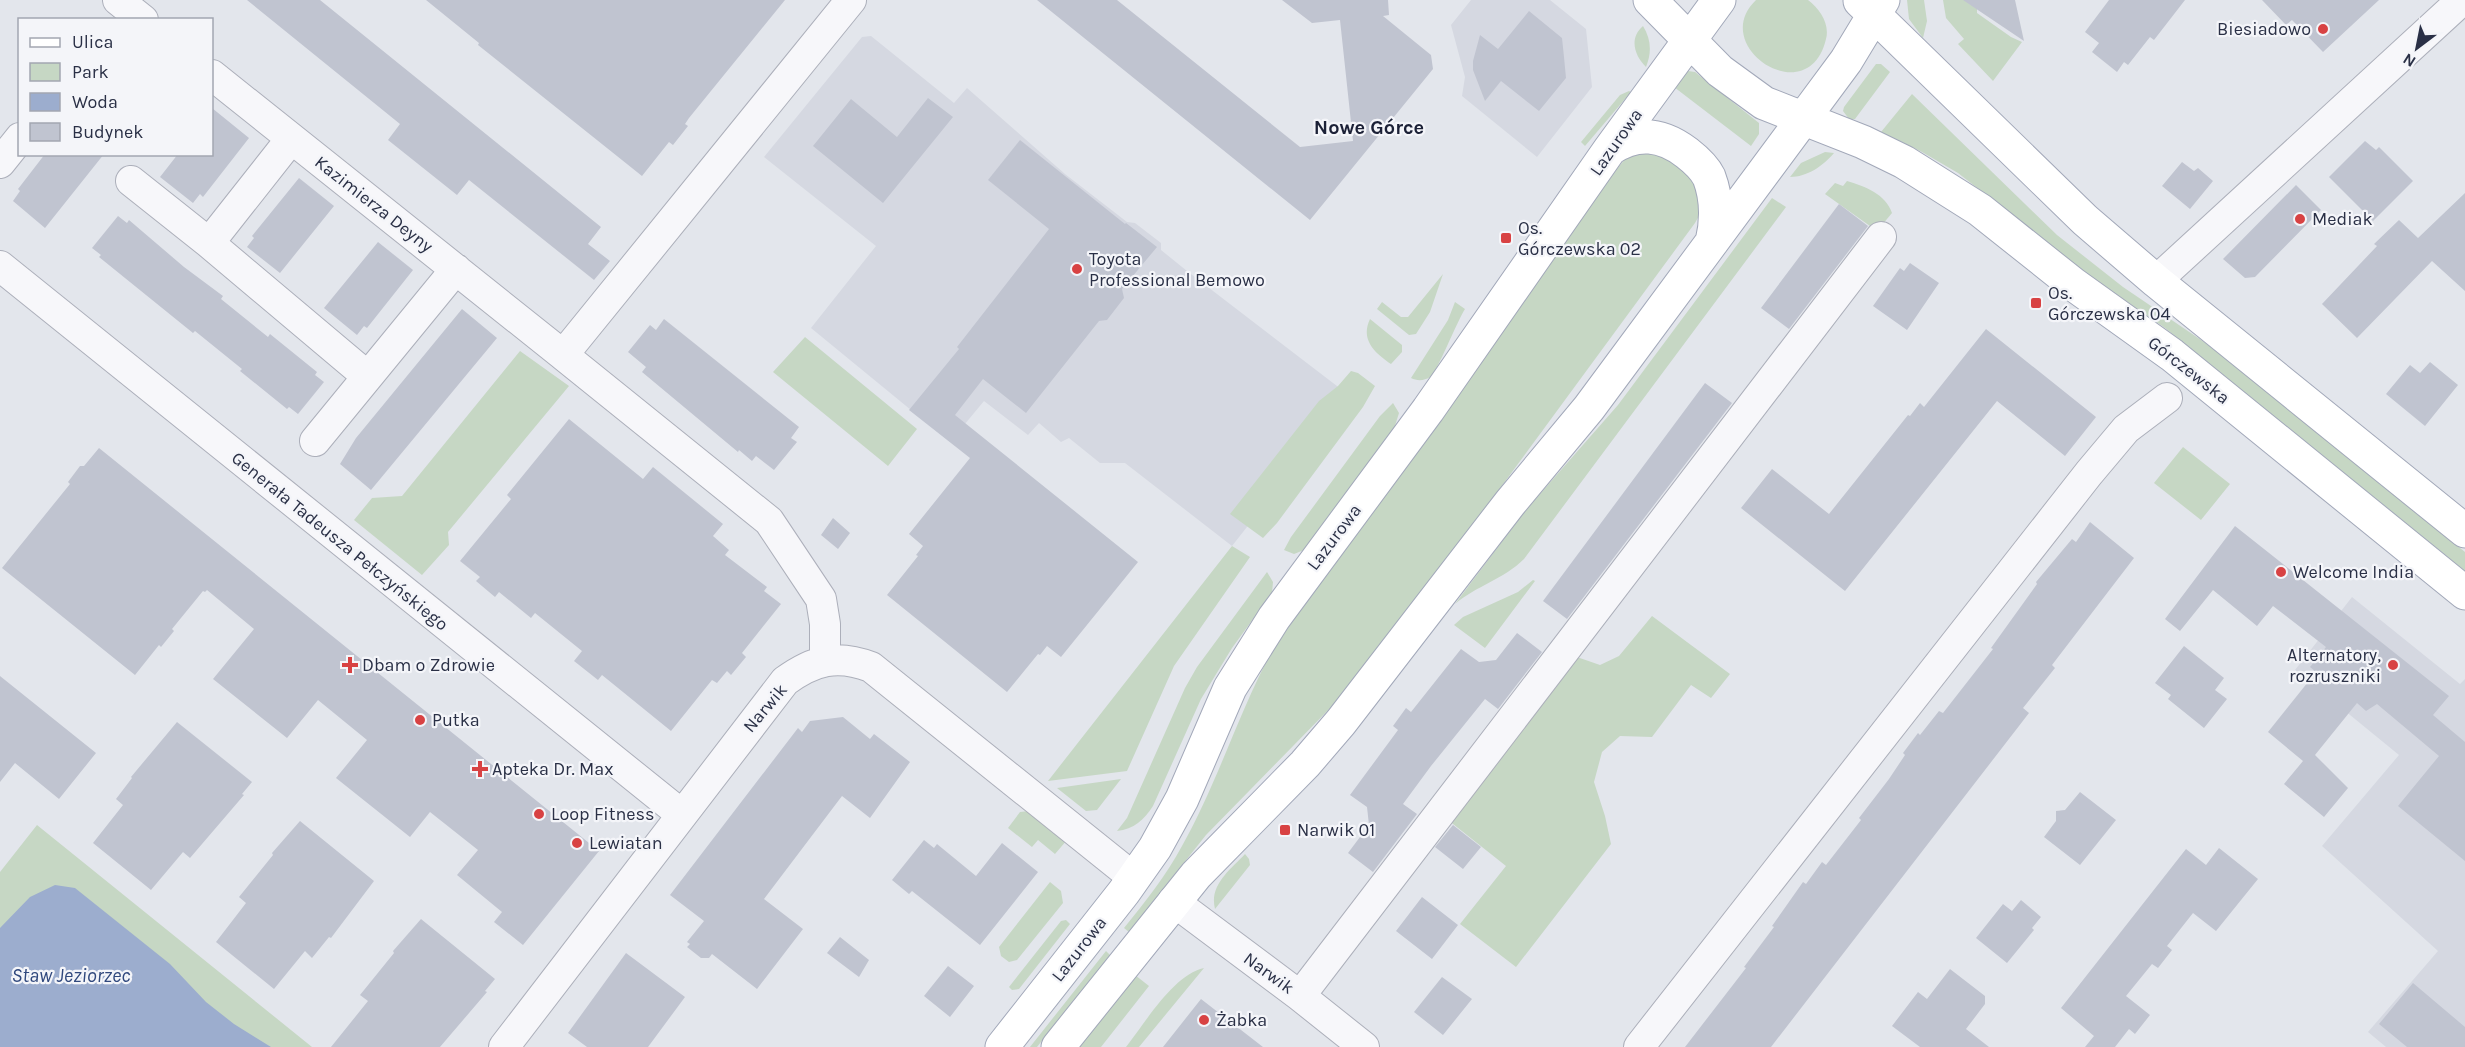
<svg xmlns="http://www.w3.org/2000/svg" width="2465" height="1047" font-family="Karla,sans-serif">
<rect width="100%" height="100%" fill="#e3e6ec"/>
<path fill="#d5d8e1" d="M1471 0H1550L1586 29 1592 87 1537 157 1462 96 1465 77 1451 25Z
M871 36 954 103 967 88 1065 174 1127 222 1135 223 1161 243V250L1187 271 1350 396 1232 546 1125 463H1100L1069 438 1061 442 1039 423 1028 435 984 401 950 442 811 328 876 246 764 157 862 37Z
M2352 597 2460 684 2465 679V1047H2386L2368 1032 2438 951 2322 846 2399 755 2295 670Z"/>
<path fill="#c6d7c4" d="M1756 0H1808C1820 9 1830 24 1826 39 1809 113 1707 47 1756 0Z
M1907 0H1924L1927 21 1923 38 1909 19Z
M1943 0H1982L1977 8V13L2011 37 2022 42 1993 81 1958 44 1964 39 1946 18Z
M1643 26C1651 39 1652 52 1646 67 1634 55 1629 38 1643 26Z
M1876 64H1881L1890 72 1855 119H1849L1843 111 1844 107Z
M1688 71 1695 72 1759 123V134L1751 146 1674 87Z
M1629 91 1631 92 1585 146 1581 142 1620 95Z
M1912 94 2057 235 2123 287 2207 344 2465 552V571L2165 328 2098 282 1958 173 1922 152 1881 132Z
M1652 150 1697 178 1700 214 1695 223 1479 517 1339 699 1206 835 1129 932 1124 928C1145 902 1166 876 1182 846 1218 782 1239 711 1274 647L1461 390 1616 170 1626 158Z
M1825 152 1834 153C1823 166 1807 177 1790 177L1801 163Z
M1847 181C1864 186 1886 194 1892 213L1877 231 1825 194 1835 183 1843 186Z
M1772 198 1786 207 1524 559C1504 579 1476 586 1455 604L1525 511 1618 405Z
M1443 274 1430 312 1416 334 1409 335 1377 309 1382 302 1401 317H1408Z
M1455 302 1465 309C1457 321 1437 373 1430 377 1424 381 1417 381 1411 378L1448 320Z
M1370 319 1402 345V352L1391 364C1375 353 1360 340 1370 319Z
M805 337 917 429 888 466 773 372Z
M520 351 569 386 448 532 449 545 422 575 354 520 372 498 402 496Z
M1351 371 1358 373 1375 386 1363 407 1277 523 1263 538 1230 514 1319 401 1338 386Z
M1393 403 1399 413 1394 429 1304 550 1294 554 1284 550 1291 537 1380 416Z
M2183 447 2230 484 2201 520 2154 483Z
M1232 546 1250 557 1174 666 1127 771 1048 781Z
M1267 572 1273 582 1272 593 1232 648 1201 699 1153 806C1144 820 1134 829 1117 831L1127 818 1185 688 1197 667Z
M1533 580 1535 581 1485 648 1454 625 1463 617 1518 592Z
M1652 616 1730 674 1711 698 1691 685 1652 737 1620 736 1602 752 1594 782 1605 816 1611 844 1516 967 1460 924 1506 866 1448 820 1574 656 1600 665 1619 656Z
M1121 779 1097 810 1086 811 1057 788Z
M1029 811 1067 840 1055 854 1038 840 1032 847 1008 828 1020 812Z
M37 825 312 1047H0V872Z
M1245 854 1249 859 1250 865 1215 909C1209 885 1230 870 1245 854Z
M1050 882 1061 891 1063 903 1017 960 1009 962 1001 956 999 947Z
M1066 920 1070 924 1019 989 1012 990 1009 987 1061 921Z
M1106 951 1110 955 1037 1047H1030Z
M1204 968 1139 1047H1126C1145 1023 1174 974 1204 968Z
M1135 975 1149 986 1101 1047H1078Z"/>
<path fill="#9cadce" d="M55 885 75 888 170 964 206 1002 234 1024 271 1047H0V928L30 897Z"/>
<path fill="#c0c4d0" d="M247 0H320L601 227 588 244 610 261 594 280 469 180 457 195 388 140 400 124Z
M426 0H785L689 118 685 124 688 126 673 145 669 142 642 176 478 45 479 43Z
M1037 0H1117L1300 147 1353 141 1340 20 1312 23 1282 0H1388L1389 15 1383 16 1431 55 1433 69 1310 220Z
M1963 0H2015L2024 41Z
M2109 0H2185L2154 40 2150 37 2128 65 2124 62 2117 72 2092 52 2099 43 2085 32Z
M2262 0H2379L2323 52 2292 20 2286 25Z
M1529 11 1562 38 1564 57 1566 78 1539 111 1501 81 1485 101 1473 70V61L1480 35 1498 49Z
M928 98 953 117 883 203 813 146 851 99 897 137Z
M212 108 249 138 203 197 200 194 193 203 160 177 178 154H212Z
M1020 140 1125 224 1126 223 1157 247 1122 289 1124 298 1107 320 1099 321 1026 413 983 379 955 415 1138 562 1061 657 1047 646 1040 655 1038 654 1007 692 887 595 918 556 916 555 923 546 909 534 970 458 909 410 959 349 957 347 1049 229 988 180Z
M2365 141 2376 150 2379 147 2413 181 2373 221 2329 177Z
M45 154H104L45 228 13 201 20 191 18 189Z
M2182 162 2194 171 2198 168 2213 181 2190 209 2162 186Z
M299 178 334 206 280 273 247 247 254 238 252 236Z
M2296 185 2321 210 2255 277 2245 278 2223 259Z
M2465 193V291L2432 261 2357 338 2322 304 2377 246 2374 244 2399 220 2418 238Z
M1839 204 1868 226 1789 329 1761 308Z
M118 216 127 223 129 220 184 267 223 296 221 299 268 337 270 334 317 372 315 375 324 382 298 414 289 407 287 409 240 371 242 369 195 331 193 333 99 257 101 255 92 248Z
M378 242 413 270 367 328 364 326 357 335 324 308Z
M1910 263 1939 283 1907 330 1873 306 1900 268 1904 271Z
M462 309 497 338 371 490 340 464 356 438Z
M664 319 799 427 791 438 797 442 774 470 756 456 752 461 739 450 738 452 642 372 646 367 628 352 650 325 656 330Z
M1986 329 2096 417 2065 456 1997 401 1845 591 1741 508 1772 469 1829 514 1908 415 1910 416 1920 403 1924 407Z
M2430 362 2458 385 2425 426 2386 394 2410 365 2420 373Z
M1705 383 1732 403 1567 619 1543 601Z
M569 419 643 479 653 467 723 524 713 536 729 550 725 555 767 587 764 591 781 604 742 653 746 657 731 675 727 671 717 683 712 680 671 731 602 675 598 680 574 661 582 651 535 613 531 618 499 592 495 597 476 581 480 577 460 561 511 499 507 495Z
M99 448 599 851 523 945 494 922 502 912 457 875 478 850 430 812 410 837 336 778 367 740 318 700 287 738 213 679 254 629 207 590 205 592 203 591 172 629 174 631 161 647 159 645 135 675 2 568 70 484 68 482 80 466H84Z
M833 518 850 533 838 549 821 535Z
M2090 522 2134 558 2052 665 2055 668 2023 708 2029 713 1771 1047H1685L1746 968 1744 967 1774 927 1772 926 1803 882 1806 884 1822 862 1826 865 1861 820 1859 818 1889 779 1905 755 1903 753 1918 733 1920 735 1939 711 1943 713 1993 649 1991 648 2037 584 2036 582 2072 539 2076 542Z
M2235 526 2449 696 2433 715 2465 742V861L2398 806 2439 756 2377 704 2366 711 2357 703 2315 755 2348 788 2324 817 2284 784 2303 761 2268 732 2316 672 2310 667 2326 647 2273 606 2257 626 2213 590 2180 631 2165 619Z
M1517 633 1542 652 1498 709 1485 699 1431 766 1403 804 1417 814 1373 872 1348 853 1369 825 1367 807 1350 795 1398 730 1393 726 1406 708 1411 712 1461 649 1479 662 1496 660Z
M2184 646 2224 678 2215 690 2227 699 2204 728 2168 699 2171 695 2155 683Z
M0 676 96 753 59 799 15 763 0 782Z
M843 717 870 739 874 734 910 762 870 818 842 796 764 899 803 929 757 989 712 954 709 958H701L687 947 690 944 687 942 704 921 670 895 798 728 802 732 810 721Z
M177 722 252 782 242 794 244 795 190 858 183 852 151 890 93 843 123 805 116 799 132 778 131 777Z
M2080 792 2116 820 2080 865 2044 837 2056 821V811L2065 810Z
M300 821 374 881 331 938 329 937 312 958 305 951 274 989 216 942 246 903 239 897 273 855 272 853Z
M1453 825 1481 847 1463 869 1435 847Z
M924 840 934 848 937 844 976 876 1002 843 1038 872 980 945 912 891 909 894 892 880Z
M2219 848 2258 879 2216 931 2193 913 2167 946 2172 950 2158 968 2152 964 2126 996 2150 1015 2135 1034 2129 1029 2115 1047H2085L2094 1036 2061 1008 2186 849 2206 865Z
M1422 897 1458 925 1432 959 1396 931Z
M2021 900 2041 917 2032 928 2034 930 2007 963 1976 938 2003 904 2012 911Z
M421 919 495 979 485 991 487 992 440 1047H331L368 1001 360 995 394 953 393 951Z
M840 937 869 960 859 977 827 953Z
M626 953 685 997 648 1047H587L568 1033Z
M948 966 974 986 950 1017 924 996Z
M1950 969 1985 996V1004L1966 1029 1989 1047H1920L1892 1026 1918 992 1927 999Z
M1442 977 1472 999 1443 1035 1414 1012Z
M2413 983 2465 1027V1047H2407L2379 1024Z
M1201 999 1263 1047H1163Z"/>
<g fill="none" stroke-linecap="round" stroke-linejoin="round">
<g stroke="#acafba" stroke-width="32">
<path id="minor" d="M118 0 143 20
M212 75 563 355
M0 163 20 138
M131 181 209 243 367 376
M209 243 291 139
M0 266 681 814
M2156 281 2462 0
M315 441 456 269
M825 661V624L821 599 769 521 563 355 851 0
M1173 901 1300 996 1364 1047
M1300 996 1881 237
M504 1047 785 681C814 660 837 654 871 667L1134 878
M1639 1047 2089 473 2126 429 2167 398"/>
</g>
<g stroke="#a2a8b9" stroke-width="35">
<path id="major" d="M1650 0 1720 71 1764 103 1863 142 1904 162 1980 210 2073 284 2172 355 2465 593
M1860 1 2085 220 2156 281 2465 531
M1610 149C1637 131 1662 134 1687 153 1696 160 1704 167 1709 177 1717 198 1717 221 1712 242
M1002 1047 1124 892 1155 848 1182 799 1230 688 1274 618 1428 410 1610 149 1719 0
M1058 1047 1196 875 1305 764 1341 722 1510 503 1589 408 1846 61 1883 0"/>
</g>
<use href="#minor" stroke="#f7f7fa" stroke-width="30"/>
<use href="#major" stroke="#fff" stroke-width="33"/>
</g>
<g fill="#d84243" stroke="#f4f5f9" stroke-width="2">
<circle cx="2323" cy="29" r="6"/>
<circle cx="2300" cy="219" r="6"/>
<rect x="1500" y="232" width="12" height="12" rx="3"/>
<circle cx="1077" cy="269" r="6"/>
<rect x="2030" y="297" width="12" height="12" rx="3"/>
<circle cx="2281" cy="572" r="6"/>
<path d="M347 656h6v6h6v6h-6v6h-6v-6h-6v-6h6z"/>
<circle cx="2393" cy="665" r="6"/>
<circle cx="420" cy="720" r="6"/>
<path d="M477 760h6v6h6v6h-6v6h-6v-6h-6v-6h6z"/>
<circle cx="539" cy="814" r="6"/>
<rect x="1279" y="824" width="12" height="12" rx="3"/>
<circle cx="577" cy="843" r="6"/>
<circle cx="1204" cy="1020" r="6"/>
</g>
<g text-anchor="middle" stroke-width="4.5" stroke-linejoin="round" paint-order="stroke">
<g font-size="18" fill="#2a3046" stroke="#f4f5f9" text-anchor="start">
<text x="2311" y="35" text-anchor="end">Biesiadowo</text>
<text x="2312" y="225">Mediak</text>
<text x="1518" y="234">Os.<tspan x="1518" dy="21">Górczewska 02</tspan></text>
<text x="1089" y="265">Toyota<tspan x="1089" dy="21">Professional Bemowo</tspan></text>
<text x="2048" y="299">Os.<tspan x="2048" dy="21">Górczewska 04</tspan></text>
<text x="2293" y="578">Welcome India</text>
<text x="2381" y="661" text-anchor="end">Alternatory,<tspan x="2381" dy="21">rozruszniki</tspan></text>
<text x="362" y="671">Dbam o Zdrowie</text>
<text x="432" y="726">Putka</text>
<text x="492" y="775">Apteka Dr. Max</text>
<text x="551" y="820">Loop Fitness</text>
<text x="1297" y="836">Narwik 01</text>
<text x="589" y="849">Lewiatan</text>
<text x="1216" y="1026">Żabka</text>
</g>
<g font-size="18" fill="#2a3046" stroke="#f4f5f9">
<text transform="translate(1616 142) rotate(-55)" y="6">Lazurowa</text>
<text transform="translate(374 204) rotate(38)" y="6">Kazimierza Deyny</text>
<text transform="translate(2189 370) rotate(38)" y="6">Górczewska</text>
<text transform="translate(1334 537) rotate(-53)" y="6">Lazurowa</text>
<text transform="translate(340 541) rotate(39)" y="6">Generała Tadeusza Pełczyńskiego</text>
<text transform="translate(765 708) rotate(-50)" y="6">Narwik</text>
<text transform="translate(1079 949) rotate(-52)" y="6">Lazurowa</text>
<text transform="translate(1269 973) rotate(36)" y="6">Narwik</text>
</g>
<g font-size="20" font-weight="bold" fill="#1c2137" stroke="#f4f5f9">
<text x="1369" y="134">Nowe Górce</text>
</g>
<g font-size="20" font-style="italic" fill="#30487d" stroke="#f4f5f9">
<text x="71" y="982">Staw Jeziorzec</text>
</g>
</g>
<rect x="18" y="18" width="195" height="138" fill="#f4f5f9" stroke="#a3a6b1" stroke-width="1.5"/>
<rect x="30" y="38" width="30" height="9" fill="#ffffff" stroke="#a3a6b1" stroke-width="1.5"/>
<text x="72" y="48" font-size="18" fill="#2a3046">Ulica</text>
<rect x="30" y="63" width="30" height="18" fill="#c6d7c4" stroke="#a3a6b1" stroke-width="1.5"/>
<text x="72" y="78" font-size="18" fill="#2a3046">Park</text>
<rect x="30" y="93" width="30" height="18" fill="#9cadce" stroke="#a3a6b1" stroke-width="1.5"/>
<text x="72" y="108" font-size="18" fill="#2a3046">Woda</text>
<rect x="30" y="123" width="30" height="18" fill="#c0c4d0" stroke="#a3a6b1" stroke-width="1.5"/>
<text x="72" y="138" font-size="18" fill="#2a3046">Budynek</text>
<g transform="translate(2417 48) rotate(212)" stroke="#f4f5f9" stroke-width="4.5" paint-order="stroke">
<path d="M0-4.5L10 22L0 15L-10 22Z" fill="#2a3046"/>
<text y="-9" font-size="16" font-weight="bold" text-anchor="middle" fill="#2a3046">N</text>
</g>
</svg>
